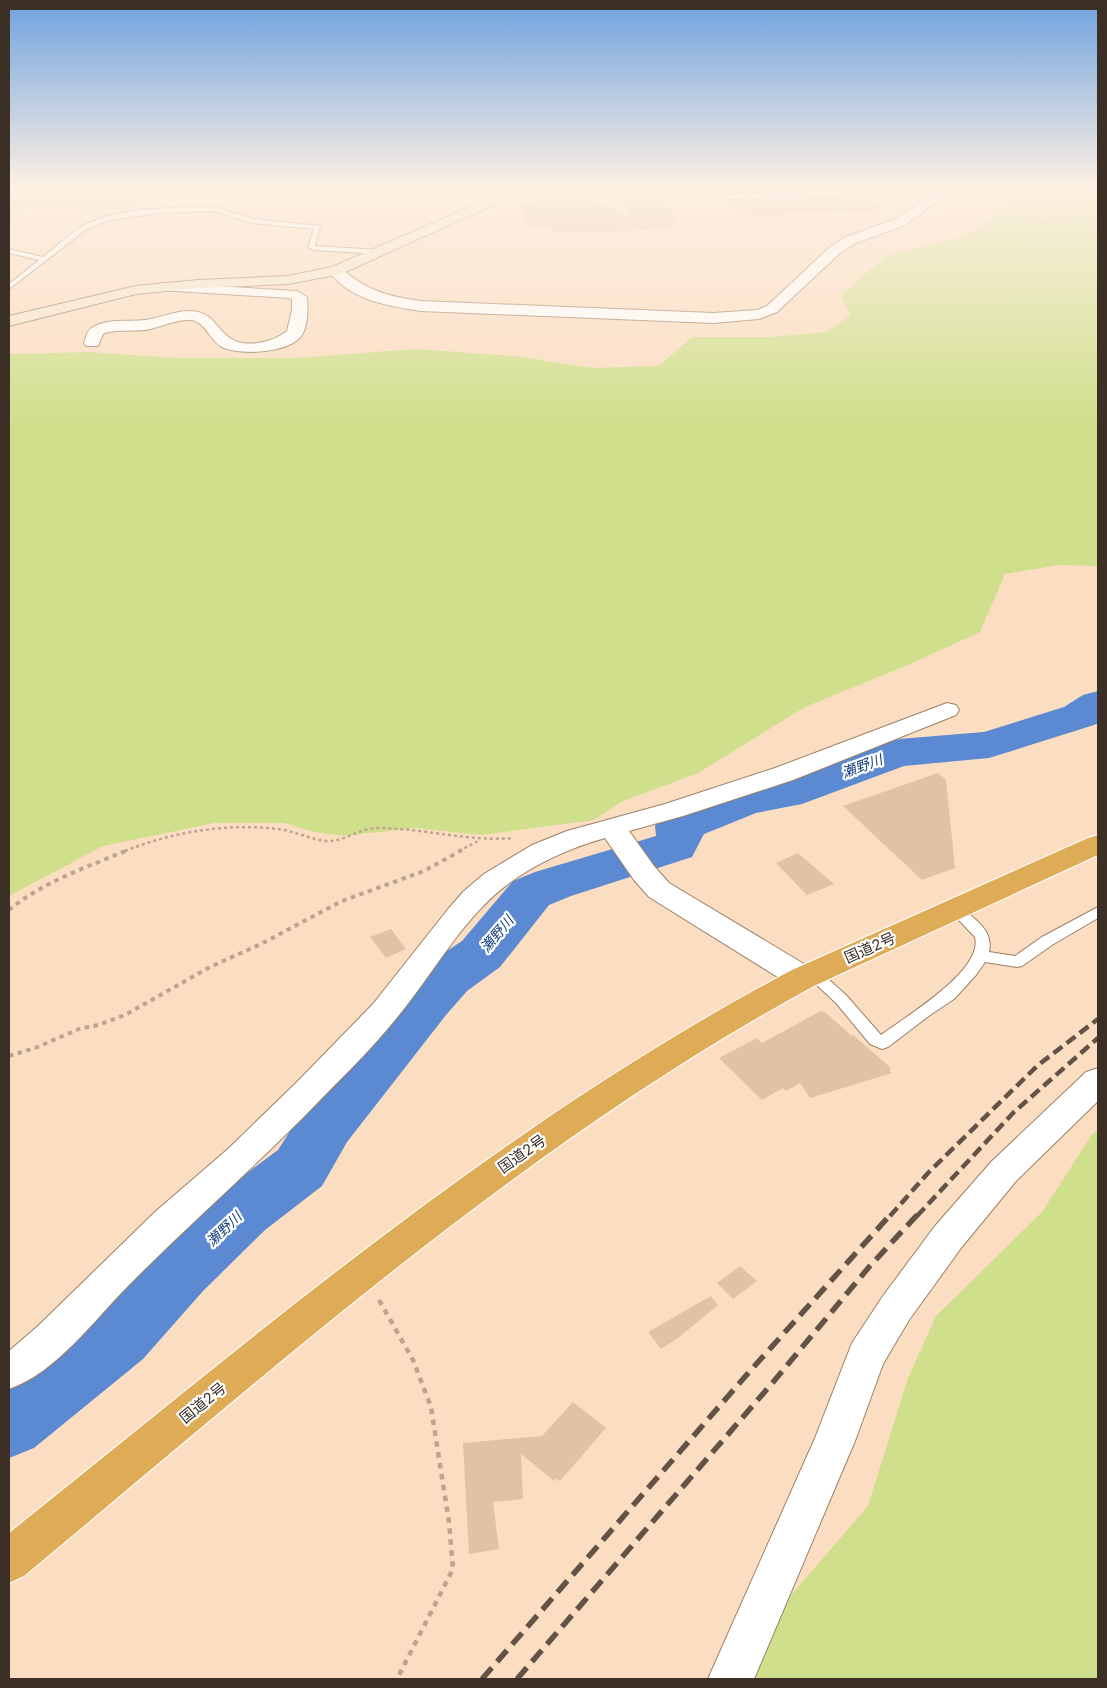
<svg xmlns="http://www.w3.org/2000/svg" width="1107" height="1688" font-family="Inter,'Noto Sans JP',sans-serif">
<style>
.green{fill:#d0df8c}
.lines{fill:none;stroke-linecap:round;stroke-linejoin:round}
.river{fill:#5b89d2;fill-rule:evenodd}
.building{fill:#e0c3a7}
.lane-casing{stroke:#9b8066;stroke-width:2}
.street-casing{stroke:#9b8066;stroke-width:2}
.secondary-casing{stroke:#9b8066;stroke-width:2}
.highway-casing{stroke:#fff;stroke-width:2}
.path-far3{stroke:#bca48e;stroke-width:2;stroke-dasharray:2 2;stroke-linecap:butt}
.path-far2{stroke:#bca48e;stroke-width:2.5;stroke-dasharray:3 3;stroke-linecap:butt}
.path-far1{stroke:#bca48e;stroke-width:4;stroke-dasharray:4.5 4.5;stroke-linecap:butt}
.path{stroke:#bca48e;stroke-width:4.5;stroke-dasharray:5.5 5.5;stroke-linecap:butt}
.lane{fill:#fff;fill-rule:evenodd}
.street{fill:#fff;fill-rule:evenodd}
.secondary{fill:#f5e6cd;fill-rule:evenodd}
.highway{fill:#deac57;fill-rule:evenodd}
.rail-far1{stroke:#635346;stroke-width:4.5;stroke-dasharray:11 5.5;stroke-linecap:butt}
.rail{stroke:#635346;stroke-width:5.5;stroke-dasharray:15 8;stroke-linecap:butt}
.labels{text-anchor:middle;stroke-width:4.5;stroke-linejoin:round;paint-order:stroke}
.water-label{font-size:14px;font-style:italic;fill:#113c7d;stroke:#fff}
.near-street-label{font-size:15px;fill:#3c3026;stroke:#fff}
</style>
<rect width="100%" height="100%" fill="#fbddc1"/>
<path class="green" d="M9,187H217L205,194L152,198L130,208L97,210L36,206L9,212Z
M1024,187H1098V566L1059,565L1005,574L980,632L908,665L805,707L698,773L621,802L594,820L481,835L415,828L343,836L314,832L284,823H215L103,846L9,896V354L91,352L175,358H297L416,349L514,356L593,368L659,366L692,337H770L827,332L851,314L841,297L856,281L890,254L966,236L1005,207L1025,189Z
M1098,1129V1679H747L768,1622L868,1506L908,1378L936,1316L1042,1212L1091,1136Z"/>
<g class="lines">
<path class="river" d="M1098,691V723L1094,725L989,758L904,766L802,804L756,813L704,834L692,857L571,896L549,905L500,967L467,991L446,1015L347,1142L322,1186L265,1230L203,1291L143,1359L34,1448L9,1458V1381L95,1315L157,1251L221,1192L278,1150L305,1108L408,987L429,963L462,941L513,881L535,872L656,836L655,826L662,815L729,790L776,781L837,758L899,739L984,732L1064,707L1083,695Z"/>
</g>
<path class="building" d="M619,187H658L677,222H669L672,229L553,233L551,226L527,227L520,204H533L551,196L579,195L629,216Z
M712,187H719L724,198L729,201L869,196L882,210L785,213V216L753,217L747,209H737Z
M729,187H861L862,189L732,193Z
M938,773L946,780L955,868L922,880L843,806Z
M798,853L834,884L807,895L776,863Z
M391,929L406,949L386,958L370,937Z
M821,1011L826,1013L852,1036L853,1035L891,1068L889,1070L892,1073L810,1098L800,1083L786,1091L783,1088L762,1100L719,1058L757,1038L762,1043Z
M740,1266L757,1281L733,1299L717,1283Z
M711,1296L718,1305L678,1338L661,1349L648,1332Z
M573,1402L606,1428L560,1481L556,1478L554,1481L521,1454L523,1499L493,1502L499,1549L469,1554L463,1443L542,1436Z"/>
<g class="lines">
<g class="lane-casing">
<path id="lane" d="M721,187H727L731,195L907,189L910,191L907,193L729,199L726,197Z
M215,207L253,219L320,226L315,246L379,250L383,252L379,254L314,250L308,247L314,229L252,223L215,211L159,213L109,220L87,229L9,289V284L39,260L9,253V249L43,257C56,247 69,234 83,226C119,206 175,208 215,207Z
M955,904L960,906C975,920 994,930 989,952L1015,956L1042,937L1098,907V918L1052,945L1022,966L1017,967L985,962L976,975L954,999L930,1015L888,1047L882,1049L870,1044L836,1003L805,974L808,970L813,969L818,970L846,995L881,1035C905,1017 984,970 975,937L948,909L950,906Z"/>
</g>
<g class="street-casing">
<path id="street" d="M942,187H957L905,225L856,243L840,253L777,312L759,319L713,323L421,311C388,306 349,300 329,271L331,268H341C365,290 389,297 421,301L713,313L757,310L767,306L830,247L846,237L895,219Z
M164,283L297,291L307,297C308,308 308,325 302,335C290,353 241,356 222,347C210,341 206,322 191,320C176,319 161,327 146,330C133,331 120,330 108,332L103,334L98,346H86L84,343C86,337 87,330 93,327C109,318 128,322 145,320C163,318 179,308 198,312C214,316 217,329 230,338C245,349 274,342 287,331L292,310V299L289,298L159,290L157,287L159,284Z
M947,703L956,705L959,710L956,715L793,780L683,816L629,831L654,866L669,883L814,970L818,978L814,986L803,989L792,986L649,897L634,880L605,838C562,850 516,872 484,905C450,940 426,983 395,1020C373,1047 347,1073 322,1098C260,1163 192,1221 129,1285C94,1320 56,1373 9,1389V1351L38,1326L156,1211L228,1149L298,1081L373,1004L449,908L464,891L484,874L532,845L567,831L665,804L775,768Z
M1098,1068V1101L1016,1181L961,1248L909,1320L883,1364L855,1441L754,1679H708L815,1438L852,1343L883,1296L935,1226L992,1161L1086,1072Z"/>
</g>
<g class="secondary-casing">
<path id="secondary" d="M516,187H533L341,274L288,284L198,288L136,294L9,326V316L136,286L198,280L288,276L332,267Z"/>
</g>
<g class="highway-casing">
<path id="highway" d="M1098,835V855L814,986C523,1144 277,1366 24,1576L9,1583V1533C260,1332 506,1121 792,970L1088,838Z"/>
</g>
<path class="path-far3" d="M1037,224C1053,219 1071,216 1082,202L1071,187"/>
<path class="path-far2" d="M125,851C172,832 227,823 278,829C294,831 310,839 326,841C345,842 359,828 377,828C424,828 468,842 514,838
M459,851L480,840"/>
<path class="path-far1" d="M9,910C41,883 89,866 128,850
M9,1056L35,1048L79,1029L98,1025L125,1015L210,967L261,944L342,901L424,871L462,850"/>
<path class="path" d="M379,1300L413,1360L431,1407L449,1522L453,1569L397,1679"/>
<use href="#lane" class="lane"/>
<use href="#street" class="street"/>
<use href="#secondary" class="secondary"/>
<use href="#highway" class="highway"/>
<path class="rail-far1" d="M890,1216L928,1173L1037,1066L1098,1019
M917,1216L1014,1112L1098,1038"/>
<path class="rail" d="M482,1679L750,1371L891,1214
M517,1679L774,1381L869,1267L918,1214"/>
</g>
<linearGradient id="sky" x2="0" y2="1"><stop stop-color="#6fa3df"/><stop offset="0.44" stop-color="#fdf0e3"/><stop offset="1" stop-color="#fdf0e3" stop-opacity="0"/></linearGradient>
<rect width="1107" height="424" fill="url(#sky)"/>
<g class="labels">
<g class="water-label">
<text transform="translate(862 766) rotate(-20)" y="5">瀬野川</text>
<text transform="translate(497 934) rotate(-50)" y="5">瀬野川</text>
<text transform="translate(224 1229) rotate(-44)" y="5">瀬野川</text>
</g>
<g class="near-street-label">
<text transform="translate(870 948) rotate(-24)" y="5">国道2号</text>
<text transform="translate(522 1154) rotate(-35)" y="5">国道2号</text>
<text transform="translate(203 1403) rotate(-39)" y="5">国道2号</text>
</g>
</g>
<rect width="1107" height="1688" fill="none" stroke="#3c3026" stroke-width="20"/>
</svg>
